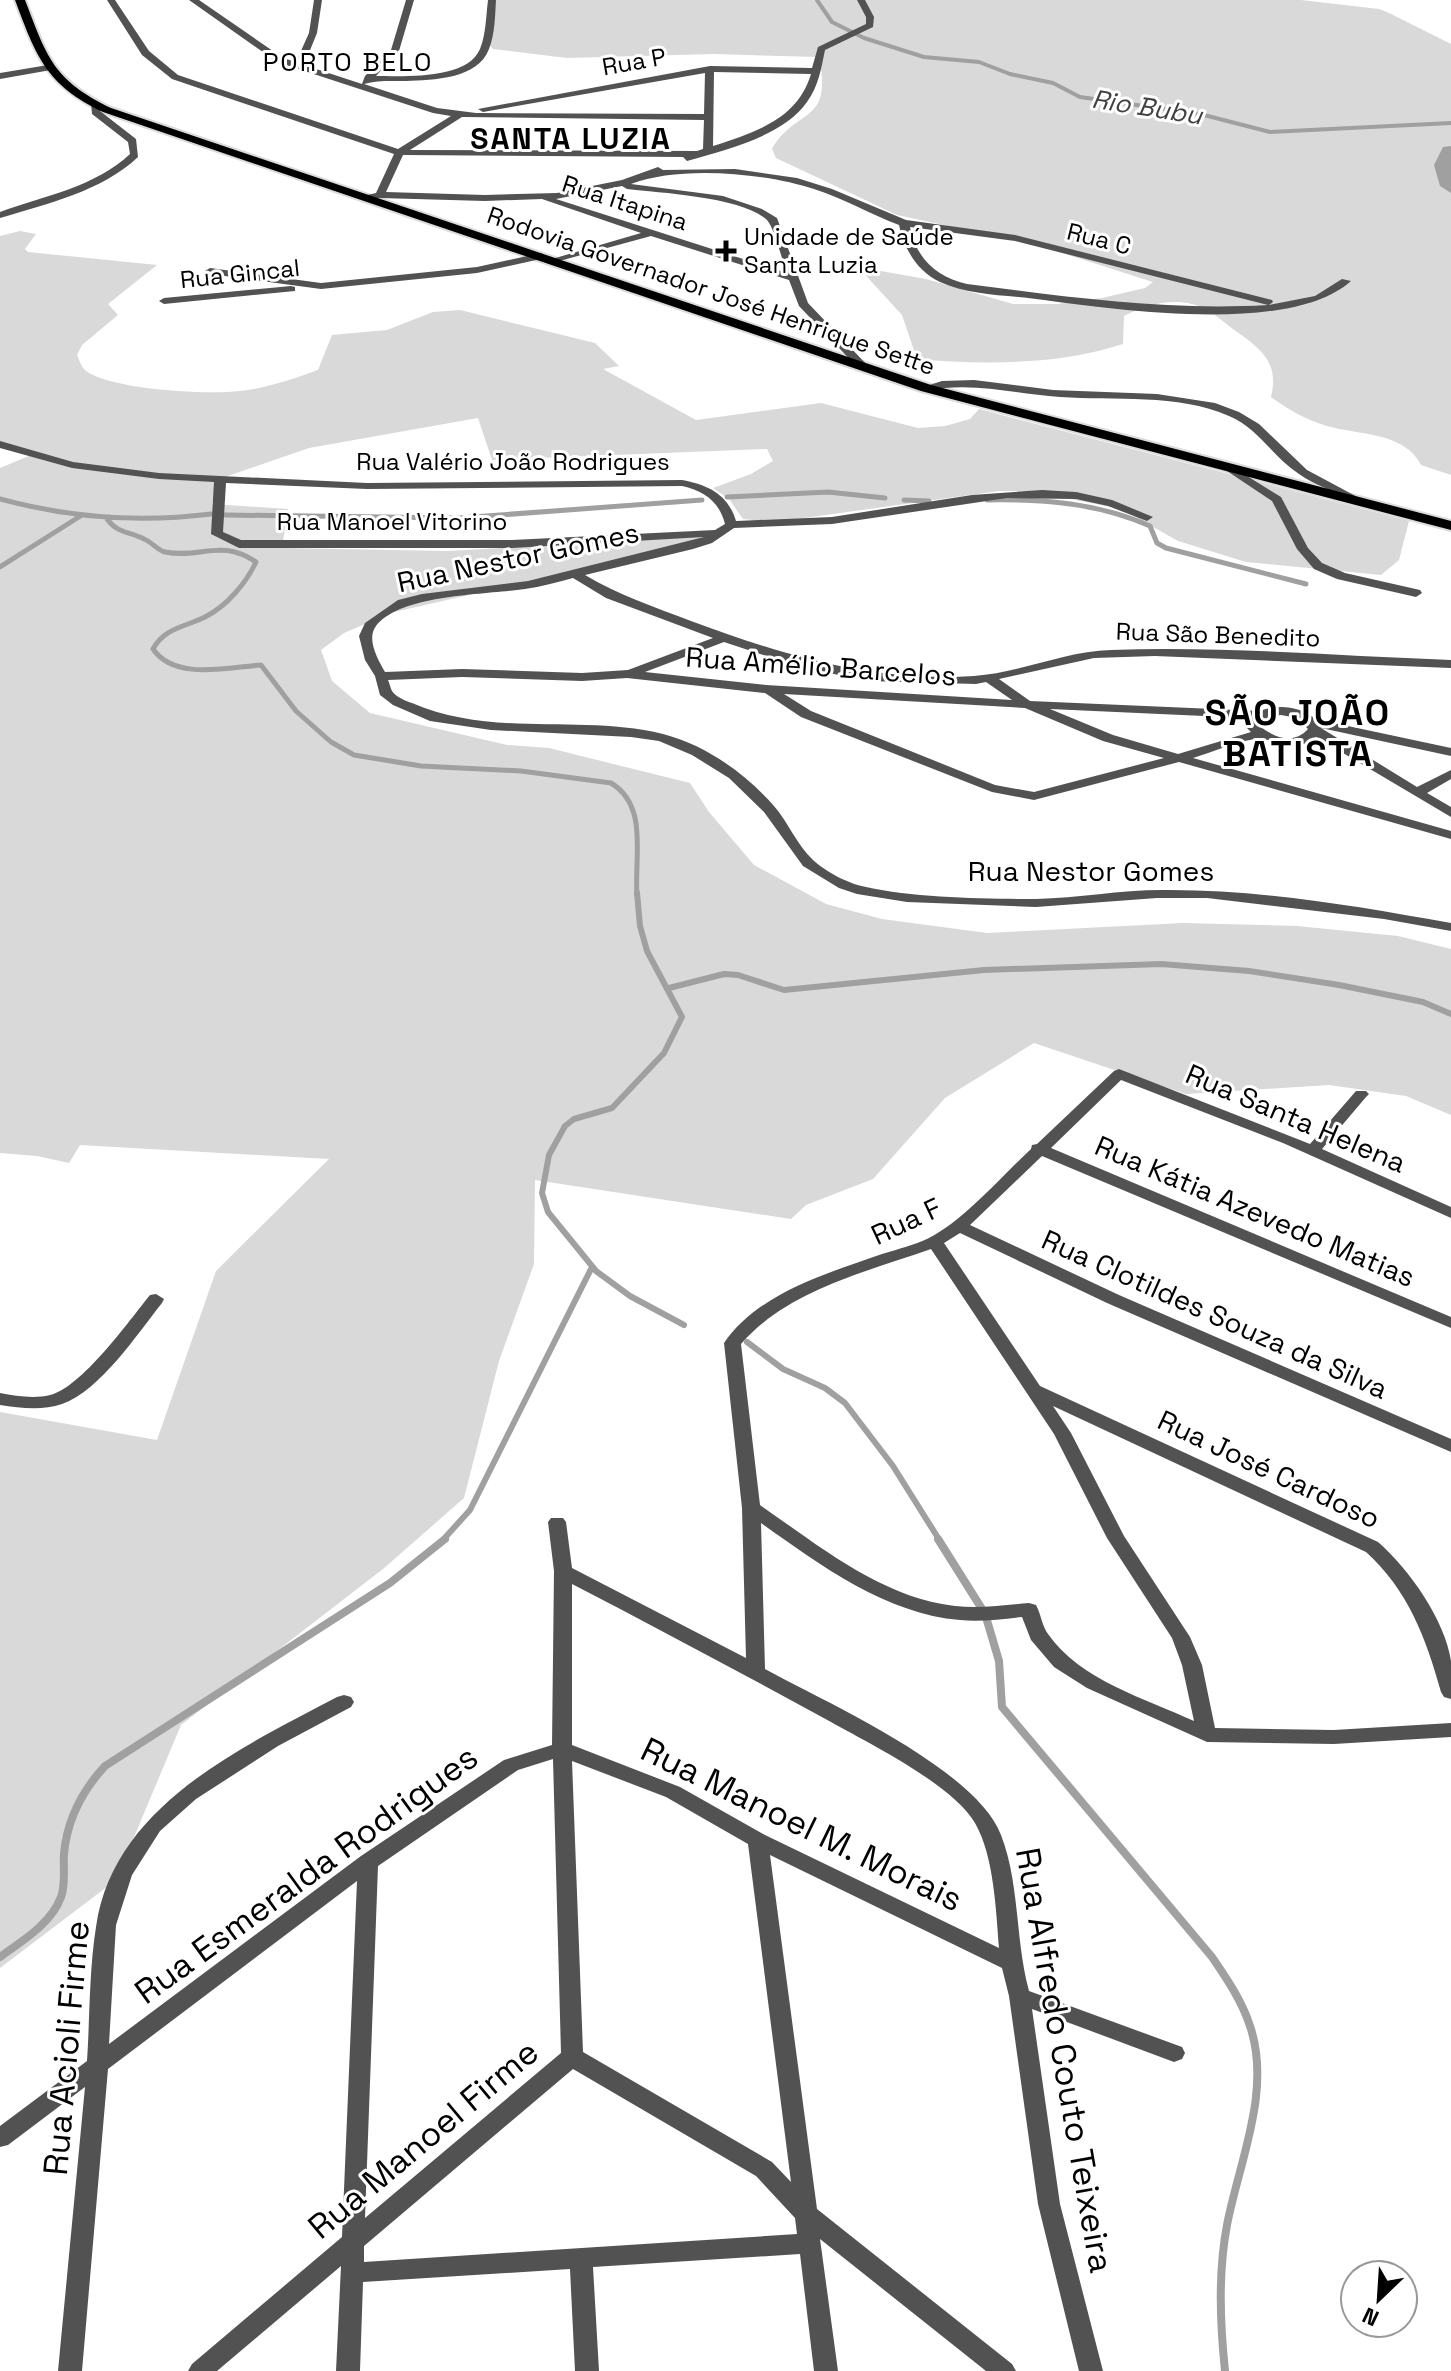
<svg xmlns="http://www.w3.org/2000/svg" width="1451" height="2371" font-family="'Space Grotesk',sans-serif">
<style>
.green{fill:#d9d9d9}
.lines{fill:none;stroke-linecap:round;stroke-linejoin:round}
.stream-far3{stroke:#a0a0a0;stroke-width:4}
.stream-far2{stroke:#a0a0a0;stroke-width:5}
.stream-far1{stroke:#a0a0a0;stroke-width:6}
.stream{stroke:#a0a0a0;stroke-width:8}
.river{fill:#a0a0a0;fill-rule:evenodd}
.primary-casing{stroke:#dbdbdb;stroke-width:4}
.minor{fill:#525252;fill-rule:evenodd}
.primary{fill:#000;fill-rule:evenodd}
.poi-dot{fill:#000;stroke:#fff;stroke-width:3}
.labels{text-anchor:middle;stroke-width:6;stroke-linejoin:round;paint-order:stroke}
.far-street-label{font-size:24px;fill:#000;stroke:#fff}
.far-poi-label{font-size:24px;fill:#000;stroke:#fff;text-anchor:start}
.far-quarter-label{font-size:26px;letter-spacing:2px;fill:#000;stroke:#fff}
.far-water-label{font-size:26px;font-style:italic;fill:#414141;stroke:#fff}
.street-label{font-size:28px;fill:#000;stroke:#fff}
.far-district-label{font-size:30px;font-weight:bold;letter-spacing:2px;fill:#000;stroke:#fff}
.near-street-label{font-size:34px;fill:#000;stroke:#fff}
.district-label{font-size:36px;font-weight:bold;letter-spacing:2px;fill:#000;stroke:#fff}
</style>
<rect width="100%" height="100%" fill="#fff"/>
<path class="green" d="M496,0H1301L1379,9L1387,12L1451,44V475L1421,465C1405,432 1358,435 1327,426C1306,420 1289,410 1271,397C1279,364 1263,350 1237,332C1227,325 1218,316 1207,310C1182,295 1148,303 1124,316L1123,344C1059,365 984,365 917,359L902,315L858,267L926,279L1013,304H1057L1102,298L1145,288L1153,282L1037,245L897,215L776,158L772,149C796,107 833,126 819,57L713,54L567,58L493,49L488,43Z
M20,231L36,234L25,249L28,252L157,265L108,304L118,315L82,345L77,355C79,360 82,368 86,371C113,390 207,395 240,391C267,388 293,379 318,370L332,335L387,330L433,312L460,310L595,343L619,366L603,369L696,420L821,403L918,428L945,426L970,419L979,409L1409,521L1399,560L1381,575L1246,562L1178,541L1121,509L1030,491H999L775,522L743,519L729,499L713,488L751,474L773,461L767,449L492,460L478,418L309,448L225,477L221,480L212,504L288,509L282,548L448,551L710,536L682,546L390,613L344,633L321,650L332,681L370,713L507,745L549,748L690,783L709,812L754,865L826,904L882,919L987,933L1183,923L1297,926L1398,936L1451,949V1115L1406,1096L1329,1085L1186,1094L1034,1043L945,1098L873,1179L806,1205L791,1219L535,1180L534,1264L499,1361L464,1498L383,1569L181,1725L116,1880L0,1968V1412L157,1440L216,1271L329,1159L80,1145L69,1163L37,1156L0,1153V468L36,453L0,442V236Z"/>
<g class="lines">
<path class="stream-far3" d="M817,0L832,22L864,38L924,57L979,62L1010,74L1053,83L1080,97L1200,114L1270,132L1451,123"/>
<path class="stream-far2" d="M727,497L828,492L885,498
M0,499C70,518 139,523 211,514
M904,500L929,501
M987,500C1044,499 1098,503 1150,526L1157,543L1166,548L1306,584
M225,515L459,518L702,500
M107,519C118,534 129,531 144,539C152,542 157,550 165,552C202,559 220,538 256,562C246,583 227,606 205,617C185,627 164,628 153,649C175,681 228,667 261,665L296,711L331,742L354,755L421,766L521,771L611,783C649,806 634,857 637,895
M0,567L82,515"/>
<path class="stream-far1" d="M637,893L640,926L647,951L682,1017L664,1053L612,1108L574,1119L565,1126L549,1155L542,1193L548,1212L596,1271L630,1296L684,1325
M669,988L724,974L738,975L784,990L984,970L1161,964L1249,971L1339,985L1423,1002L1451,1014
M747,1342L783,1369L825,1388L845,1403L893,1466L940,1541
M442,1541L470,1510L592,1267"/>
<path class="stream" d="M938,1539L982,1609
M986,1617L999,1661L1002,1707L1212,1957C1227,1979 1242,2001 1250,2026C1272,2091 1239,2162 1227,2225C1218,2273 1220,2322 1225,2371
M0,1957C22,1941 51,1924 61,1897C66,1884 63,1868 64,1854C67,1819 82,1791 105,1766L390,1583L445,1539"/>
<path class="river" d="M1451,146V193L1440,186L1434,165L1443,147Z"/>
<g class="primary-casing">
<path id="primary" d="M15,0H25C47,57 53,80 111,108L931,385L1451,521V530L921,391L103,112C46,85 36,56 15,0Z"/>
</g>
<path class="minor" d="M107,0H115L149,51L178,75L398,149L451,116L433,113L277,62L189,0H199L283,58L296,62L309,33L314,0H322L317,33L304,65L362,84L365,76L391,50L406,0H414L399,51L376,76C404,76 467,80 480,49C486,34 486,16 488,0H496C495,16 495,34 489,49C478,79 433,80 406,81C392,81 377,80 364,84L437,108L476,113L704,114L705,73L483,112L478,109L710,66L812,68L818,47L866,24V17L857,0H865L874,17L873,27L825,50C821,69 819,85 807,102C782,137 727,149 687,161L683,157L403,155L386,192L485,195L557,193L622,180L658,167L663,170L735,169L797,178L832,189L906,220L1015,235L1272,300L1273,302L1269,305L1315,296L1342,279L1351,281C1290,336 1114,309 1036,299C1005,295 968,295 940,282C917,271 904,249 899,225C870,214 843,198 814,189C764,173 680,165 631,184L723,196L762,209L777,218L808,303L868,366V370H860L799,306L789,280L651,236L552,263V259L641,233L542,199L485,201L380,198L363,200V196L376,193L394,154L172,79L142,55ZM714,72L811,74C797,120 755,132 713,146ZM462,117L704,120L703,149L697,151L410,150ZM622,186L627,189C661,193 743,197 767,220C775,229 782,261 787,273L556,199ZM910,227L1015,241L1268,305C1166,311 1067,297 967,284C936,277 916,258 910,227Z
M48,65L51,66V70L0,79V73Z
M91,102H97L100,111L136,139L138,157C102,191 47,204 0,218V212C44,196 95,187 130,154L128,142L92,114Z
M541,253L546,256L545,258L477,273L321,289L210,274L205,271L210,268L321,283L477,267Z
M291,286L295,287V291L164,304L159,301L164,298Z
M974,380L1053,390L1157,394L1215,403L1239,412L1259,424L1307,470L1363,500L1353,502C1336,491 1316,486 1299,474C1273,457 1258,428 1229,416C1177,393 1115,401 1060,397C1014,394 972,381 926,391L920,388L942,381Z
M0,441L73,462L159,473L367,483L682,480C708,485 728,494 736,521L832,517L972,495L1042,490L1076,492L1112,500L1153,517L1147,521L1108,506L1076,499L1007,498L832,524L734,528L712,543L693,549L585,575C619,595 654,607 691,621C786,656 871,682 974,676C1020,673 1065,651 1111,650C1224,646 1338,656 1451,660V668L1155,656L1094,658L999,679L1030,701L1260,711C1277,704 1301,706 1315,719L1451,748V756L1321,728L1417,787L1451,770V779L1427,793L1451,807V817L1316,737C1288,758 1275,736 1255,739C1234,742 1213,752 1193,758L1451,831V839L1179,762L1034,800L992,792L801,717L765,693L627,678L582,681L462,677L388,680C389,682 391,689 392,691C396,697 406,701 412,703C492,738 581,714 663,734C706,745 746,774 774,806C788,822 797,845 813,860C826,872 849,884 866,887C915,898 985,899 1036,899C1078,898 1120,890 1162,890C1258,889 1357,906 1451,923V931L1384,919L1207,898H1157L1036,907L907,902L857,894L839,888L803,866L764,812L729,778L692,755L659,741L631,737L491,730L430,721L393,705L380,695L375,676L365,660L359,636L365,623L398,600L422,594L528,581L704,537L512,548H239L211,534L214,482L159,479L72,468L0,448ZM226,483L367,489L682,486C704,491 719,501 725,524L715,530L512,540H241L223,532ZM573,578L606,598L713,638L628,670L582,673L462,669L385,672C378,660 366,639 376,626C401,594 486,595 525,589C541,587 557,582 573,578ZM724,642L796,666L867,681L976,684L986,682L1012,700L766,685L645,672ZM784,694L1025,708L1103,741L1164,758L1034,792L995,785L811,711ZM1050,709L1248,718L1246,727L1251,732L1178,754L1113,735ZM1281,715L1297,718L1308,729C1294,745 1274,738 1260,726V723L1271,716Z
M1231,466L1281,497L1308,548L1322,563L1345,573L1420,590L1422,593L1416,597L1337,579L1314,569L1297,549L1272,501L1227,471L1225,469Z
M1119,1069L1310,1144L1356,1091H1366L1369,1094L1366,1097L1322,1149L1451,1207V1218L1283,1143L1121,1080L1051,1148L1451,1317V1328L1042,1156L970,1225L1119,1295L1451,1439V1452L1107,1303L960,1233L944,1243L1040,1386L1378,1542C1409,1569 1445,1620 1451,1661C1451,1673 1451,1687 1451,1699L1444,1697L1441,1692C1426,1638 1408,1590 1366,1552L1053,1406L1071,1433L1124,1536L1190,1637L1202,1665L1215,1728L1334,1730L1451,1723V1737L1334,1744L1207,1742L1087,1688L1054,1667L1031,1640L1022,1617C1002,1619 981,1622 960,1620C886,1614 820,1565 761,1523L765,1669C827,1703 976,1769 1001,1835C1020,1884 1015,1940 1029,1991L1182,2047L1185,2053L1182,2059L1174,2062L1032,2009L1060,2204L1103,2371H1079L1038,2204L1009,1996L1002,1968L770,1855L817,2209L1012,2364L1016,2371H986L820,2239L838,2371H814L800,2254L593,2267L599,2371H575L570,2269L363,2282L360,2371H336L341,2266L217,2371H188L192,2364L342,2237L357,1881L108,2069L82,2371H58L85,2087L8,2145L0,2147V2126L87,2061C90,2017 89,1971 96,1927C113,1806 241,1748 337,1697L344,1695L351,1697L354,1702L351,1707L278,1746L196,1799L160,1831L132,1875L116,1925L109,2044L361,1856L504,1760L552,1745L554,1571L548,1522L551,1518H563L566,1522L572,1568L746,1658L742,1508L724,1343C758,1293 828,1273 882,1254C898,1249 915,1245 929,1238C963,1221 1002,1176 1031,1149L1032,1145L1037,1144L1114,1071ZM931,1249L1054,1434L1107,1538L1172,1638L1182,1665L1194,1721C1146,1699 1080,1680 1048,1634C1042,1626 1041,1614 1036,1605L1029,1603C1005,1605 980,1609 955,1606C882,1598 818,1545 760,1505L741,1344C788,1290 866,1272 931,1249ZM572,1584C659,1629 745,1675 831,1722C870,1744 952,1784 975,1823C994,1856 996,1910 999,1948L765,1835L680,1787L572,1745ZM553,1759L561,2053L365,2218L378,1866L518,1770ZM572,1761L666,1797L748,1844L791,2182L772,2162L583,2052ZM573,2069L756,2176L795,2218L797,2234L364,2262V2246Z
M156,1294L164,1299L162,1303C137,1334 101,1390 62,1404C42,1411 20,1408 0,1405V1393C16,1396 34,1399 50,1395C81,1388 129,1321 150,1295Z"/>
<use href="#primary" class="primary"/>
</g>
<path class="poi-dot" d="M722 239h8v8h8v8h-8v8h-8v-8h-8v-8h8z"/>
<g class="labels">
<g class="far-street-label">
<text transform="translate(634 62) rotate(-10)" y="8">Rua P</text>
<text transform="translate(625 203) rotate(18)" y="8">Rua Itapina</text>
<text transform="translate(1099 239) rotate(14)" y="8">Rua C</text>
<text transform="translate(240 274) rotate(-6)" y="8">Rua Gincal</text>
<text transform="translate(711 291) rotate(19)" y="8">Rodovia Governador José Henrique Sette</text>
<text x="513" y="470">Rua Valério João Rodrigues</text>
<text x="392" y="530">Rua Manoel Vitorino</text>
<text transform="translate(1218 635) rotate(2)" y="8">Rua São Benedito</text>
</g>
<g class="far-poi-label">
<text x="744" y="245">Unidade de Saúde<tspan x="744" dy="28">Santa Luzia</tspan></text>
</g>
<g class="far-quarter-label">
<text x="348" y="71">PORTO BELO</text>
</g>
<g class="far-water-label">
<text transform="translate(1147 107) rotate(9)" y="9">Rio Bubu</text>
</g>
<g class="street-label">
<text transform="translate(518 557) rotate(-12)" y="10">Rua Nestor Gomes</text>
<text transform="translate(821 666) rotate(4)" y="10">Rua Amélio Barcelos</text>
<text x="1091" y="881">Rua Nestor Gomes</text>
<text transform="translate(1296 1118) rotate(23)" y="10">Rua Santa Helena</text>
<text transform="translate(1255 1211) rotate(23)" y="10">Rua Kátia Azevedo Matias</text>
<text transform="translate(906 1221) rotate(-25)" y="10">Rua F</text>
<text transform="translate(1215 1314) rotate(24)" y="10">Rua Clotildes Souza da Silva</text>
<text transform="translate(1269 1469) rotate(25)" y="10">Rua José Cardoso</text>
</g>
<g class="far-district-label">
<text x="571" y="149">SANTA LUZIA</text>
</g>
<g class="near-street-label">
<text transform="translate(802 1824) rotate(26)" y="12">Rua Manoel M. Morais</text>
<text transform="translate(306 1874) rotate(-36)" y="12">Rua Esmeralda Rodrigues</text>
<text transform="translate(66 2048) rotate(-85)" y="12">Rua Acioli Firme</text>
<text transform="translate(1065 2060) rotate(80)" y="12">Rua Alfredo Couto Teixeira</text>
<text transform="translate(423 2139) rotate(-40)" y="12">Rua Manoel Firme</text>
</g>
<g class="district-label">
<text x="1298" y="725">SÃO JOÃO<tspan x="1298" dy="41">BATISTA</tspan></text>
</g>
</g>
<g transform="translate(1379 2299) rotate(205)"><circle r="38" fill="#ffffff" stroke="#999999" stroke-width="2"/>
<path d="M0-6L14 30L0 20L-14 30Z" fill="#000000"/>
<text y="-12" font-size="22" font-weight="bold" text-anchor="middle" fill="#000000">N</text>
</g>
</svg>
